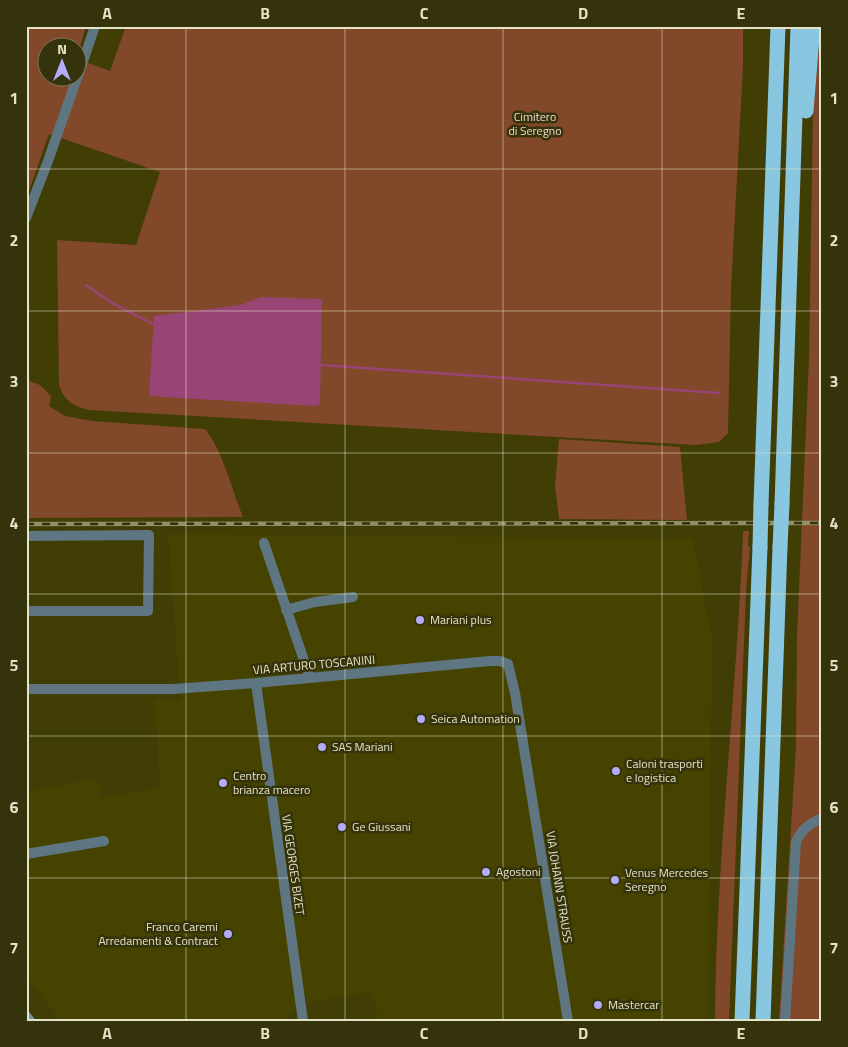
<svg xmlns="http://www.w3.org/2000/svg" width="848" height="1047" font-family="'Titillium Web',sans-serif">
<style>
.built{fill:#464300}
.green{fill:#82482a}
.water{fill:#984575}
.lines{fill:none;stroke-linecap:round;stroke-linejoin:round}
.stream{stroke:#984575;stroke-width:2.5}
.street{stroke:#5e7681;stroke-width:10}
.secondary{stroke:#7096a7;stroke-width:10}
.highway{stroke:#89c6df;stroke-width:15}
.rail-casing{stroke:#918f66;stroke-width:4.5}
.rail{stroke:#35330b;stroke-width:2.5;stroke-dasharray:8;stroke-linecap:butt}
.highway-bridge{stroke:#89c6df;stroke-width:15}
.grid{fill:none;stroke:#e4e3c8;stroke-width:1;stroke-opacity:0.55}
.poi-dot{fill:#b2adf9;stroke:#35330b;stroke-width:2}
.labels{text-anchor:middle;stroke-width:5;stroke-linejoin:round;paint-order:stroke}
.park-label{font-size:12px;fill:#efd7cb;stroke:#35330b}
.poi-label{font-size:12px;fill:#e4e3c8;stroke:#35330b;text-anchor:start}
.street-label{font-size:12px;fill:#e4e3c8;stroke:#35330b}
.neatline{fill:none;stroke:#e4e3c8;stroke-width:2}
.grid-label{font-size:16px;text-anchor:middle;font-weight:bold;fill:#e4e3c8}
</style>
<rect width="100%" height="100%" fill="#403d05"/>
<path class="built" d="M168,534L693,539L712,640L708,1021H379L372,992L304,1003L284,1021H61L26,977V792L97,778L101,798L160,788L155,699L180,700Z"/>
<path class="green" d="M26,26H86L78,54V48H48V78H78V59L110,71L126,26H743V66L731,289L728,433L719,442L696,445L90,410C74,407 63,400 59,384L57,240L136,245L160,172L49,134L26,199Z
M821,26L822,1021H779L796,747L797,637L809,358L813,109Z
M26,380L40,385L51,396L49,406L65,416L92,421L205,429C224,453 231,488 243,517L26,518Z
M559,439L680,447L687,520L559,519L555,486Z
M743,531H749L748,546L750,547L746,591L729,1021H715C716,857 737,694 743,531Z"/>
<path class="water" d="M261,297L322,299L320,404L315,406L149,396L154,316L241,305Z"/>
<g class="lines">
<path class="stream" d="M86,285L112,303L153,324
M321,365L719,393"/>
<path class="street" d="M78,76L95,26
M26,218L48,161L77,78
M26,536L149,535L148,611H26
M264,543L310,678
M286,610L315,602L353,597
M256,683L303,1021
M26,689H173L256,683L490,661H500L508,664L515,693L568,1021
M26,854L104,841
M785,1021L796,842C802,829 809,824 822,818"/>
<path class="secondary" d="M26,1016L30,1021"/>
<path class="highway" d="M806,111L813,26
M761,504L778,26
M782,504L798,26
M742,1021L760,547
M763,1021L780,547"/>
<g class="rail-casing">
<path id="rail" d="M26,524L822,523"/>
</g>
<use href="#rail" class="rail"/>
<path class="highway-bridge" d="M760,547L761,504
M780,547L782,504"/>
</g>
<path class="grid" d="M186,26V1021M345,26V1021M503,26V1021M662,26V1021M26,169H822M26,311H822M26,453H822M26,594H822M26,736H822M26,878H822"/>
<g class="poi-dot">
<circle cx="420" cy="620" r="5"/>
<circle cx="421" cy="719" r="5"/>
<circle cx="322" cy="747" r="5"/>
<circle cx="616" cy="771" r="5"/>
<circle cx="223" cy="783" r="5"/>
<circle cx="342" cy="827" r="5"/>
<circle cx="486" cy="872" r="5"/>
<circle cx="615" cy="880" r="5"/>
<circle cx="228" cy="934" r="5"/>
<circle cx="598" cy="1005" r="5"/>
</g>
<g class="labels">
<g class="park-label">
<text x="535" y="121">Cimitero<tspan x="535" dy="14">di Seregno</tspan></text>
</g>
<g class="poi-label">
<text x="430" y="624">Mariani plus</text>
<text x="431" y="723">Seica Automation</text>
<text x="332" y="751">SAS Mariani</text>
<text x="626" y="768">Caloni trasporti<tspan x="626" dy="14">e logistica</tspan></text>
<text x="233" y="780">Centro<tspan x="233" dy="14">brianza macero</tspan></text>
<text x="352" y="831">Ge Giussani</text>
<text x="496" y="876">Agostoni</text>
<text x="625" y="877">Venus Mercedes<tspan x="625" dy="14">Seregno</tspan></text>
<text x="218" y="931" text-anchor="end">Franco Caremi<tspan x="218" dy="14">Arredamenti &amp; Contract</tspan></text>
<text x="608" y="1009">Mastercar</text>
</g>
<g class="street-label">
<text transform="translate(314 665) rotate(-5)" y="4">VIA ARTURO TOSCANINI</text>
<text transform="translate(293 865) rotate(82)" y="4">VIA GEORGES BIZET</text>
<text transform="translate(559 887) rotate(81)" y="4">VIA JOHANN STRAUSS</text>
</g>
</g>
<rect width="848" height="1047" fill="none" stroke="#35330b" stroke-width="55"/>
<g transform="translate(62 62)"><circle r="24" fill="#35330b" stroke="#7b7957"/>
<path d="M0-4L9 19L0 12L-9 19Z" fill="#b2adf9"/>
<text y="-8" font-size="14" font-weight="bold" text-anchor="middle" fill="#e4e3c8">N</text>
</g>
<rect x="28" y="28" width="792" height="992" class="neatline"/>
<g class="grid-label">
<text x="107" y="19">A</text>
<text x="265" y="19">B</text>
<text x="424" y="19">C</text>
<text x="583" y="19">D</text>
<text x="741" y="19">E</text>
<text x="14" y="104">1</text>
<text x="834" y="104">1</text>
<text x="14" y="246">2</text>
<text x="834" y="246">2</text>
<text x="14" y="387">3</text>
<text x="834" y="387">3</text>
<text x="14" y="529">4</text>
<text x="834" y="529">4</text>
<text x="14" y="671">5</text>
<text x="834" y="671">5</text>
<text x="14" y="813">6</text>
<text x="834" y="813">6</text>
<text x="14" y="954">7</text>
<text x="834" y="954">7</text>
<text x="107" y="1039">A</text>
<text x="265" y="1039">B</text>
<text x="424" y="1039">C</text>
<text x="583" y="1039">D</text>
<text x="741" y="1039">E</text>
</g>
</svg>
